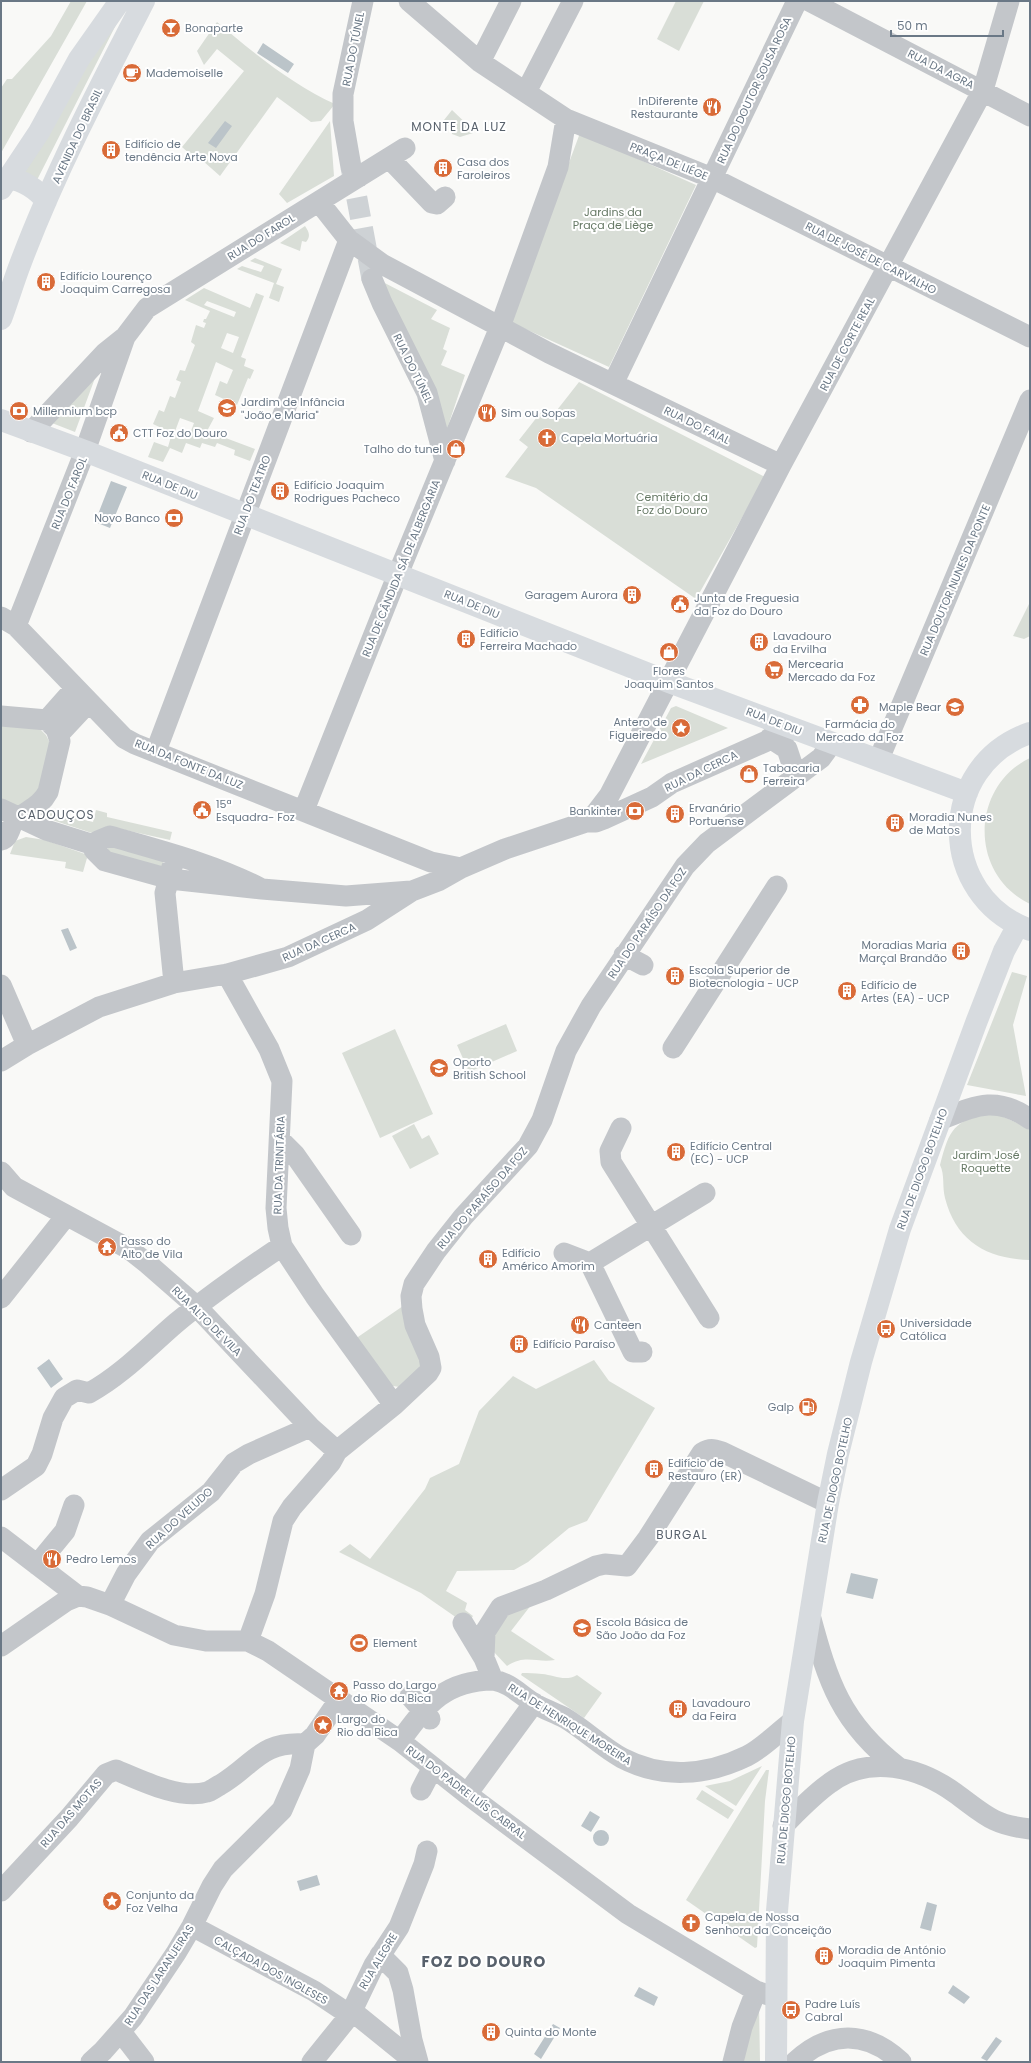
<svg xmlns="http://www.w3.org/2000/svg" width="1031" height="2063" font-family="Poppins,sans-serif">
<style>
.green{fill:#d9ded7;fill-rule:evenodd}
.water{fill:#bbc4c9}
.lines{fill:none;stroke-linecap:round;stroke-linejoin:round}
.minor-tunnel{stroke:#ced2d5;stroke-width:21;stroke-dasharray:21 10;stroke-linecap:butt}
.minor{stroke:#c3c6ca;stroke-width:21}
.major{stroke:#d7dbdf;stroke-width:22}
.labels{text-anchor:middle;stroke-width:4;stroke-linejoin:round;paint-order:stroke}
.poi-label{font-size:11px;fill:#6a7886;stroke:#fff;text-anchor:start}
.street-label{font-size:11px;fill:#6a7886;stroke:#fff}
.park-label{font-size:11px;fill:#667965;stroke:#fff}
.neighbourhood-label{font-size:12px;letter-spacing:1px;fill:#58616c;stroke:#fff}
.district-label{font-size:15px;font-weight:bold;letter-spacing:1px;fill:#58616c;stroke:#fff}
</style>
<rect width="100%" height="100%" fill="#f9f9f7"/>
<path class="green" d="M71,1H87L1,153V88L7,79H12L51,36Z
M676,1H704L679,51L657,39Z
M120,17L37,180L21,172L93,54Z
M217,22C251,51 294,86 335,104L321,121L311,122L277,97L220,176L194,153L191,155L182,147L244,71L217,49L204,65L197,51Z
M452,110L473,130V133L460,137L452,134L451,127L445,123L447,122L444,120Z
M330,121L334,176L287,203L279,194Z
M580,133L696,185L609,367L510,322Z
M305,226C309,232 311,236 306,242L302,241L300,251L280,243Z
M255,258L282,269L276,284L284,287L279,302L269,298L274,283L237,269L242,266L261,272L264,266L250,261Z
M375,278L437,310L431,319L450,328L443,349L447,351L441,365L465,375L446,432Z
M204,288L250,308L256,293L264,296L241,357L246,359L244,366L254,370L250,379L248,378L237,405L215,395L220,381L227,384L233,370L216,362L198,411L214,418L207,431L255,449L250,461L234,455L235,450L217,443L215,447L202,443L200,448L186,443L182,453L170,448L163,462L148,457L154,442L168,447L172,433L153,424L159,410L164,412L170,396L175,398L181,382L176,380L180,370L185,371L195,345L191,342L196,325L204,328L206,323L203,322L204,319H206L210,311L185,300ZM207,301L236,312L234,317L204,305ZM227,333L239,337L233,353L221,348ZM180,418L194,423L188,439L174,434Z
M98,370L75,432L52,423Z
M579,382L765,477L696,599L536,488L505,477L528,447L519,440L541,412L550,419Z
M1030,602V636L1024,639L1013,636Z
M676,706L728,728L641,764L671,708Z
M1,723L36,725L46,735L52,747L41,794L15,808L1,801Z
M1030,758V904C969,875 970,787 1030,758Z
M96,810L107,813V817L172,832L170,840L107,826L99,832L92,833L46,818L47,814L52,812L93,822Z
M26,837L45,840L85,854L87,858L83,872L65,868L66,862L10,854L15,841Z
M108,845L162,853L164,867L108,853Z
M1012,972L1027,976L1013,1025L1026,1096L967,1085Z
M506,1024L517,1051L469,1072L457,1045Z
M395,1029L433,1114L380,1138L342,1053Z
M991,1111L1030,1129V1260C987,1259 956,1241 945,1198C942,1186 945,1175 940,1165C950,1127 953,1123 991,1111Z
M414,1124L422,1139L429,1135L439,1154L410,1169L392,1136Z
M403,1306L421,1357V1370L399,1387L388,1385L355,1339Z
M594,1360L609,1381L655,1408L587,1521L569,1528L528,1562L514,1570L457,1571L446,1591L467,1603L465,1610L473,1616L470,1620L457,1618L421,1593L339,1552L350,1544L370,1559L425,1489L430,1478L459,1464L479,1411L513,1376L536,1389Z
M535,1600L511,1631L555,1660C536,1663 525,1654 507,1666L492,1650L500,1612Z
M522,1673C528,1673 535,1673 542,1674C554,1675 565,1682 577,1675L602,1693L584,1718L521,1675Z
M762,1766L736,1806L705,1786L730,1781Z
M766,1770H769L765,1801L757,1947L755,1948L686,1900Z
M702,1790L734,1810L728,1819L696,1799Z
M759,2004L760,2062H742Z"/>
<path class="water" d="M263,43L294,64L288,73L257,53Z
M225,121L232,126L216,148L208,143Z
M111,481L127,487L110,528L95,522Z
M68,928L77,948L70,951L61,930Z
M49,1359L63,1379L51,1388L37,1368Z
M851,1573L878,1579L873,1599L846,1593Z
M590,1811L600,1817L591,1832L581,1826Z
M593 1838a8 8 0 1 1 16 0a8 8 0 1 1-16 0Z
M317,1875L320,1885L300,1891L297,1881Z
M927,1902L937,1905L931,1931L920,1928Z
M953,1985L970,1997L964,2004L948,1993Z
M639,1987L658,1997L654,2006L634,1996Z
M553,2024L560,2028L541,2059L534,2054Z
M996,2037L1002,2041L987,2061L981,2058Z"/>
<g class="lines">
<path class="minor-tunnel" d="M351,167L372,279"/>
<path class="minor" d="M409,1L480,62L566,119L712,178L1030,337
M809,1L1030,116
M480,62L511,1
M526,92L573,1
M389,158L432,203L437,204L445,197
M351,167L343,121V94L363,1
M319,202L349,240L382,264L549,353L781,465
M372,279L382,303L427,393L445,461
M613,384L797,1
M31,432L105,353L125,337L147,308L405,148
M1,617L16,626L124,738L135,744L431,862L461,868
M16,626L85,451L125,337
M1,716L47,720L56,729L60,741L48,792C40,807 27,810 15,821C9,826 10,838 1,840
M47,720L70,694L75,693L82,695L86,705L58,735
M770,738L787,749L796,776
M156,751L349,240
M879,759L1030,400
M1,809L46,830L94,845
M304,810L398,574L500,327L558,167L566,119
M586,822L596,813L609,796L781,465L983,90L1009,1
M110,836C162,851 214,864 262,889L170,879L105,861L94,850V845L98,841Z
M172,867L165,893L174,983
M262,889L346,896L411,891
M624,955L643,965
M227,974L269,1049L282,1081L276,1208L278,1228L282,1246L315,1296L394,1405
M1,985L27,1045
M673,1048L777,886
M1,1061L27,1045L99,1007L174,983L227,974L288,957L367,920L412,891L438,881L461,868L505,849L586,822H596L604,819L652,797L672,783L794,729
M940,1120C975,1106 995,1095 1030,1119
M621,1128L610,1151L611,1162L709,1318
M281,1141L295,1155L351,1235
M1,1172L14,1187L129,1249L148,1264L196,1306L310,1427L337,1451
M564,1253L590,1263
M1,1298L66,1216
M642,1352H633L590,1263L705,1193
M1,1490L36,1466L42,1454L53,1418L64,1398L77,1390L89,1393C122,1375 148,1347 176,1323C210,1295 246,1270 282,1246
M1,1537L78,1596L87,1597L110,1605L174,1635L206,1641H248L268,1651L400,1741L467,1794L628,1914L756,1991L775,1997
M37,1565L65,1531L74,1505
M110,1605L126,1574L150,1541L211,1492L234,1463L249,1454L310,1427
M810,1615C828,1682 841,1723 898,1767
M463,1623L484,1658L493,1680C511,1683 520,1695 535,1704C544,1709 555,1713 565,1718C585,1730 602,1747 622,1758C662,1779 706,1776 747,1756C763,1748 778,1732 793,1721
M248,1641L265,1594L283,1521L292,1507L331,1462L337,1451L394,1405L428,1373L431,1368L429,1357L415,1325L412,1309L411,1296L414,1284L436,1251L463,1217L528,1146L542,1120L566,1051L591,1006L685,866L707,843L821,758L832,743
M1,1646L66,1601L78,1596
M484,1658L485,1632L501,1607L546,1590L596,1566L605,1564L627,1566L648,1538L702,1453C710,1448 713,1449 722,1452L828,1503
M410,1696L430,1719
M400,1741C427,1705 443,1681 493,1680
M305,1744L315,1735L339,1700
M421,1790L433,1767
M467,1794L534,1703
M783,1826C798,1811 813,1795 830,1783C869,1754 919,1767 955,1793C984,1814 992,1825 1030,1829
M1,1891L69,1818L106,1774L116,1770C140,1780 180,1800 207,1792C211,1791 216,1787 220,1785C254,1765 260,1741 305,1744
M192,1926L314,1991L350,2015
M380,1955L398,1973L403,1990L412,2040L418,2062
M352,2011L415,2062
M121,2032L144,2062
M91,2062L103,2051L133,2017L176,1953L192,1926L212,1886L223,1869L282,1810L300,1769L305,1744
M312,2062L350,2015L374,1965L399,1927L424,1864L427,1851
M733,2062L742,2027L756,1991
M795,2062C829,2030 867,2030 901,2062"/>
<path class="major" d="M8,179C22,179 38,190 46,201
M1,189L39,132L79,59L120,1
M1,319C8,300 14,280 21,262C55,172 100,86 144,1
M1,420L85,451L669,682L967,793
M1030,733C936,766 937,896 1030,930
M776,2062L777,1911L793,1721L828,1503L838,1454L861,1362L900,1229L976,1023L1004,951L1018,925"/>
</g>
<defs>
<g id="bar-disc" transform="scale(1)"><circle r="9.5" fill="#d96b38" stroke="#fff"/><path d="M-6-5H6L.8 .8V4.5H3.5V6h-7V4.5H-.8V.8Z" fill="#fff"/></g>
<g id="cafe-disc" transform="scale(1)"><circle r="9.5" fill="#d96b38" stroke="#fff"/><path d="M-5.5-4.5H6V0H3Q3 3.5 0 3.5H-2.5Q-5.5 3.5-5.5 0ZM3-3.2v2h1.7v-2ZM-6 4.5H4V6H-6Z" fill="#fff"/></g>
<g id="restaurant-disc" transform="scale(1)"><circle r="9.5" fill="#d96b38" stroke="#fff"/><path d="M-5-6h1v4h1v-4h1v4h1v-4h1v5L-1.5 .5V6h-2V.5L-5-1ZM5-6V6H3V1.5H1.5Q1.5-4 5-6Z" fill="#fff"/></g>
<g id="building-disc" transform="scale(1)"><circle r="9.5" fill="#d96b38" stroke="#fff"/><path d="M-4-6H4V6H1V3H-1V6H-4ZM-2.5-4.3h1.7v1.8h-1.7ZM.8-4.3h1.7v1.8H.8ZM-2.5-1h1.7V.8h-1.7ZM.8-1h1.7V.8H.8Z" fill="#fff"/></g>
<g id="school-disc" transform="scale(1)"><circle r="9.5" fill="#d96b38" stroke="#fff"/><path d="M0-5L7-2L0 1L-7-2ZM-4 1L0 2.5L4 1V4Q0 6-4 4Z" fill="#fff"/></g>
<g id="bank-disc" transform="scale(1)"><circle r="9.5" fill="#d96b38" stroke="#fff"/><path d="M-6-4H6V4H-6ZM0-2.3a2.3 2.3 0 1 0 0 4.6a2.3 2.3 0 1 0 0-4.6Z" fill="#fff"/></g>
<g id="civic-disc" transform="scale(1)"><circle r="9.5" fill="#d96b38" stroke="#fff"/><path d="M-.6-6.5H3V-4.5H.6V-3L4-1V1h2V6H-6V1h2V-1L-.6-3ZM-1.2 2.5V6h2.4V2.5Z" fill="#fff"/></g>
<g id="church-disc" transform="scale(1)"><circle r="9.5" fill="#d96b38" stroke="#fff"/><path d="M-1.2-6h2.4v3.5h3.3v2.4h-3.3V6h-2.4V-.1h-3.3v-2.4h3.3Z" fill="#fff"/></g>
<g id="shop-disc" transform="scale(1)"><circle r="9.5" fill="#d96b38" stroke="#fff"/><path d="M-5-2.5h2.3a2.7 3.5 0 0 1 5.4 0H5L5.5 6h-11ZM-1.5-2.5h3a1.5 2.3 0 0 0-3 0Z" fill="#fff"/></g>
<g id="supermarket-disc" transform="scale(1)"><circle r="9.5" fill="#d96b38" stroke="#fff"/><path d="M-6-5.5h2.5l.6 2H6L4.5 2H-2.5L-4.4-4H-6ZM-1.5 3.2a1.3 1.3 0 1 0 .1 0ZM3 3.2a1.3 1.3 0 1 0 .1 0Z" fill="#fff"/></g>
<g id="pharmacy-disc" transform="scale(1)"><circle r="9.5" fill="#d96b38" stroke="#fff"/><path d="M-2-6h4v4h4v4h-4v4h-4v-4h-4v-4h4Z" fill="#fff"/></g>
<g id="sight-disc" transform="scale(1)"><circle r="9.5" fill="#d96b38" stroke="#fff"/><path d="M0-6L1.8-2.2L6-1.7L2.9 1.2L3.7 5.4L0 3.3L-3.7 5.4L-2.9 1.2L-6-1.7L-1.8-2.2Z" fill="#fff"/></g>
<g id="temple-disc" transform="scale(1)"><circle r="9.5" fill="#d96b38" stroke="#fff"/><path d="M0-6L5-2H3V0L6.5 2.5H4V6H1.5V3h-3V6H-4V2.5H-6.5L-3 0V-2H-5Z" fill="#fff"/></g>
<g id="bus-disc" transform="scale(1)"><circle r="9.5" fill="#d96b38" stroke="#fff"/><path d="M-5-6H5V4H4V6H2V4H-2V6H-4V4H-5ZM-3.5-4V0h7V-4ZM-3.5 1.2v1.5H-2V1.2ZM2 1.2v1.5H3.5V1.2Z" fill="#fff"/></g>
<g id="fuel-disc" transform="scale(1)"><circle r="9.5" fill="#d96b38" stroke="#fff"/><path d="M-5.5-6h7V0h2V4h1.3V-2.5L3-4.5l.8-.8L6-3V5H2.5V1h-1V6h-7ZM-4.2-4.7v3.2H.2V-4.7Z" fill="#fff"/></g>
<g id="stadium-disc" transform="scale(1)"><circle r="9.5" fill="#d96b38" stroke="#fff"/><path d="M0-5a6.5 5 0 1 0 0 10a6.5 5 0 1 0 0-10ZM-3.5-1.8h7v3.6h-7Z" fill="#fff"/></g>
</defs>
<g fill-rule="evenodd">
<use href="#bar-disc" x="171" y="28"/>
<use href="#cafe-disc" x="132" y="73"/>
<use href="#restaurant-disc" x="712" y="107"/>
<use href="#building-disc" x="111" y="150"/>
<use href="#building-disc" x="443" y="168"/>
<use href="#building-disc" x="46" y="282"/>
<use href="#school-disc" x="227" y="408"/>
<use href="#bank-disc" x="19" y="411"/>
<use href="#restaurant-disc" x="487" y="413"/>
<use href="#civic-disc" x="119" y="433"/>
<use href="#church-disc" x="547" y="438"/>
<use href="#shop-disc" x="456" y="449"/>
<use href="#building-disc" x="280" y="491"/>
<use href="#bank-disc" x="174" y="518"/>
<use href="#building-disc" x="632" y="595"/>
<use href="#civic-disc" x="680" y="604"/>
<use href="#building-disc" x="466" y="639"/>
<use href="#building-disc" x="759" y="642"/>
<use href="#shop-disc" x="669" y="652"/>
<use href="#supermarket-disc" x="774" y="670"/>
<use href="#pharmacy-disc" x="860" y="705"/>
<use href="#school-disc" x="955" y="707"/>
<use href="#sight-disc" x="681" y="728"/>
<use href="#shop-disc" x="749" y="774"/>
<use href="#civic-disc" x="202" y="810"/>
<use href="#bank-disc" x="635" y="811"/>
<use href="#building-disc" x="675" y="814"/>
<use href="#building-disc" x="895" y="823"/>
<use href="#building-disc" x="961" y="951"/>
<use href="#building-disc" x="675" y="976"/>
<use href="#building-disc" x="847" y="991"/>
<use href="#school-disc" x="439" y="1068"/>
<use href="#building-disc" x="676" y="1152"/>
<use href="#temple-disc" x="107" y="1247"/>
<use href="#building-disc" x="488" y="1259"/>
<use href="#restaurant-disc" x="580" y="1325"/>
<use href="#bus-disc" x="886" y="1329"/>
<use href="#building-disc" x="519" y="1344"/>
<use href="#fuel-disc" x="808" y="1407"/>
<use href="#building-disc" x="654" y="1469"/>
<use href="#restaurant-disc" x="52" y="1559"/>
<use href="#school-disc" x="582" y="1628"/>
<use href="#stadium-disc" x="359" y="1643"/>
<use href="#temple-disc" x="339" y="1691"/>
<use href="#building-disc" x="678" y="1709"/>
<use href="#sight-disc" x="323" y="1725"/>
<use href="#sight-disc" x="112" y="1901"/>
<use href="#church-disc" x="691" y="1923"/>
<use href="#building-disc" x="824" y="1956"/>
<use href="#bus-disc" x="791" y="2010"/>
<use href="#building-disc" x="491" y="2032"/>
</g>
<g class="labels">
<g class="poi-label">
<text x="185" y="32">Bonaparte</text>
<text x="146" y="77">Mademoiselle</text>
<text x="698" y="105" text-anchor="end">InDiferente<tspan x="698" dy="13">Restaurante</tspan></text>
<text x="125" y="148">Edifício de<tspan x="125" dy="13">tendência Arte Nova</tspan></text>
<text x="457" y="166">Casa dos<tspan x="457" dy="13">Faroleiros</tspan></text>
<text x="60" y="280">Edifício Lourenço<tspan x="60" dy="13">Joaquim Carregosa</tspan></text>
<text x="241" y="406">Jardim de Infância<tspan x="241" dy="13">"João e Maria"</tspan></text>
<text x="33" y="415">Millennium bcp</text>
<text x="501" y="417">Sim ou Sopas</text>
<text x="133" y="437">CTT Foz do Douro</text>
<text x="561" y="442">Capela Mortuária</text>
<text x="442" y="453" text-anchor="end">Talho do tunel</text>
<text x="294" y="489">Edifício Joaquim<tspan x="294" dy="13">Rodrigues Pacheco</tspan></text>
<text x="160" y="522" text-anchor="end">Novo Banco</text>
<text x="618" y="599" text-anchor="end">Garagem Aurora</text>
<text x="694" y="602">Junta de Freguesia<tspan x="694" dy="13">da Foz do Douro</tspan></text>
<text x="480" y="637">Edifício<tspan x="480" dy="13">Ferreira Machado</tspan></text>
<text x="773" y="640">Lavadouro<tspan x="773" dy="13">da Ervilha</tspan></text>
<text x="788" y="668">Mercearia<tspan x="788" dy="13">Mercado da Foz</tspan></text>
<text x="669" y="675" text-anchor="middle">Flores<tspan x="669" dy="13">Joaquim Santos</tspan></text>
<text x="941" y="711" text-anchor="end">Maple Bear</text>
<text x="667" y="726" text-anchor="end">Antero de<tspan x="667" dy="13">Figueiredo</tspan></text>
<text x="860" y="728" text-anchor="middle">Farmácia do<tspan x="860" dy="13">Mercado da Foz</tspan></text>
<text x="763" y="772">Tabacaria<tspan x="763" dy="13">Ferreira</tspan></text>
<text x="216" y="808">15ª<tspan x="216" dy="13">Esquadra- Foz</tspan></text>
<text x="689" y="812">Ervanário<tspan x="689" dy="13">Portuense</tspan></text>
<text x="621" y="815" text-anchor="end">Bankinter</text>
<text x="909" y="821">Moradia Nunes<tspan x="909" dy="13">de Matos</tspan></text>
<text x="947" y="949" text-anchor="end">Moradias Maria<tspan x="947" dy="13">Marçal Brandão</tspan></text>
<text x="689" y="974">Escola Superior de<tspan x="689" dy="13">Biotecnologia - UCP</tspan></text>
<text x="861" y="989">Edifício de<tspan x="861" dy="13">Artes (EA) - UCP</tspan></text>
<text x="453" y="1066">Oporto<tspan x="453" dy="13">British School</tspan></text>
<text x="690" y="1150">Edifício Central<tspan x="690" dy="13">(EC) - UCP</tspan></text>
<text x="121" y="1245">Passo do<tspan x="121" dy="13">Alto de Vila</tspan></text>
<text x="502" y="1257">Edifício<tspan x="502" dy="13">Américo Amorim</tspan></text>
<text x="900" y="1327">Universidade<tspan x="900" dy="13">Católica</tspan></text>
<text x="594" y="1329">Canteen</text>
<text x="533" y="1348">Edifício Paraíso</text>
<text x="794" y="1411" text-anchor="end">Galp</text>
<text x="668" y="1467">Edifício de<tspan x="668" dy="13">Restauro (ER)</tspan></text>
<text x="66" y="1563">Pedro Lemos</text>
<text x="596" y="1626">Escola Básica de<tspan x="596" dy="13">São João da Foz</tspan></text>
<text x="373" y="1647">Element</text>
<text x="353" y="1689">Passo do Largo<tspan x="353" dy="13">do Rio da Bica</tspan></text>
<text x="692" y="1707">Lavadouro<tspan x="692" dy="13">da Feira</tspan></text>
<text x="337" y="1723">Largo do<tspan x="337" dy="13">Rio da Bica</tspan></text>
<text x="126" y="1899">Conjunto da<tspan x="126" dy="13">Foz Velha</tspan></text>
<text x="705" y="1921">Capela de Nossa<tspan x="705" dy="13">Senhora da Conceição</tspan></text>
<text x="838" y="1954">Moradia de António<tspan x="838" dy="13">Joaquim Pimenta</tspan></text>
<text x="805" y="2008">Padre Luís<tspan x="805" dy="13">Cabral</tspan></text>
<text x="505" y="2036">Quinta do Monte</text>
</g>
<g class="street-label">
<text transform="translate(353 49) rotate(-79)" y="4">RUA DO TÚNEL</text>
<text transform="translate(941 69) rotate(27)" y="4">RUA DA AGRA</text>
<text transform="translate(754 90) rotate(-65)" y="4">RUA DO DOUTOR SOUSA ROSA</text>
<text transform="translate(77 136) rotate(-65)" y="4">AVENIDA DO BRASIL</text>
<text transform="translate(669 161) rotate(22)" y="4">PRAÇA DE LIÉGE</text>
<text transform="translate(261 237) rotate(-32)" y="4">RUA DO FAROL</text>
<text transform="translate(871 258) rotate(27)" y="4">RUA DE JOSÉ DE CARVALHO</text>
<text transform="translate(847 344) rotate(-62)" y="4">RUA DE CORTE REAL</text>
<text transform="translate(413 368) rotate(64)" y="4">RUA DO TÚNEL</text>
<text transform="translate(697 425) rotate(26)" y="4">RUA DO FAIAL</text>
<text transform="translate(170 485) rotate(22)" y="4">RUA DE DIU</text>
<text transform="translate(69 493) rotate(-68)" y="4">RUA DO FAROL</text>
<text transform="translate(252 495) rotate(-69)" y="4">RUA DO TEATRO</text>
<text transform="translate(401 568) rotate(-68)" y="4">RUA DE CÂNDIDA SÁ DE ALBERGARIA</text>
<text transform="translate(955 580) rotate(-67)" y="4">RUA DOUTOR NUNES DA PONTE</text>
<text transform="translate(472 604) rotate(22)" y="4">RUA DE DIU</text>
<text transform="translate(774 721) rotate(21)" y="4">RUA DE DIU</text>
<text transform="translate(189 764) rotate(22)" y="4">RUA DA FONTE DA LUZ</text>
<text transform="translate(701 771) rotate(-26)" y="4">RUA DA CERCA</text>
<text transform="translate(647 923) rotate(-56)" y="4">RUA DO PARAÍSO DA FOZ</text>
<text transform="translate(319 942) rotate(-24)" y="4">RUA DA CERCA</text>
<text transform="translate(279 1165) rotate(-88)" y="4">RUA DA TRINITÁRIA</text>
<text transform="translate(922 1169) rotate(-70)" y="4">RUA DE DIOGO BOTELHO</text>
<text transform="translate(482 1198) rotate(-49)" y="4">RUA DO PARAÍSO DA FOZ</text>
<text transform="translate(207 1321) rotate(45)" y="4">RUA ALTO DE VILA</text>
<text transform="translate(835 1480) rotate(-78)" y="4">RUA DE DIOGO BOTELHO</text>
<text transform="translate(179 1518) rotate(-42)" y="4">RUA DO VELUDO</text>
<text transform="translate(570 1724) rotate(32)" y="4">RUA DE HENRIQUE MOREIRA</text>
<text transform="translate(466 1792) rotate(37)" y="4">RUA DO PADRE LUÍS CABRAL</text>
<text transform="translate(786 1800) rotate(-85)" y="4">RUA DE DIOGO BOTELHO</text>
<text transform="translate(71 1813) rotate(-49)" y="4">RUA DAS MOTAS</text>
<text transform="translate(378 1961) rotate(-59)" y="4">RUA ALEGRE</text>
<text transform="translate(271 1970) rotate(29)" y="4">CALÇADA DOS INGLESES</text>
<text transform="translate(159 1975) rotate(-57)" y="4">RUA DAS LARANJEIRAS</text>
</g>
<g class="park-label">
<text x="613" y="216">Jardins da<tspan x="613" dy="13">Praça de Liège</tspan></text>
<text x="672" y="501">Cemitério da<tspan x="672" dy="13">Foz do Douro</tspan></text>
<text x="986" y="1159">Jardim José<tspan x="986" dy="13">Roquette</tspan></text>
</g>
<g class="neighbourhood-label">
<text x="459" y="131">MONTE DA LUZ</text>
<text x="56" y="819">CADOUÇOS</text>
<text x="682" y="1539">BURGAL</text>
</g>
<g class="district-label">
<text x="484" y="1967">FOZ DO DOURO</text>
</g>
</g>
<rect width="1031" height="2063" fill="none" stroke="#6a7886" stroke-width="4"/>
<path d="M891 30v6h112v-6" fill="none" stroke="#6a7886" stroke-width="2"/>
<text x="897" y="30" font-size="12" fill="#6a7886" stroke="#ffffff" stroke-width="3" paint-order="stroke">50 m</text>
</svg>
